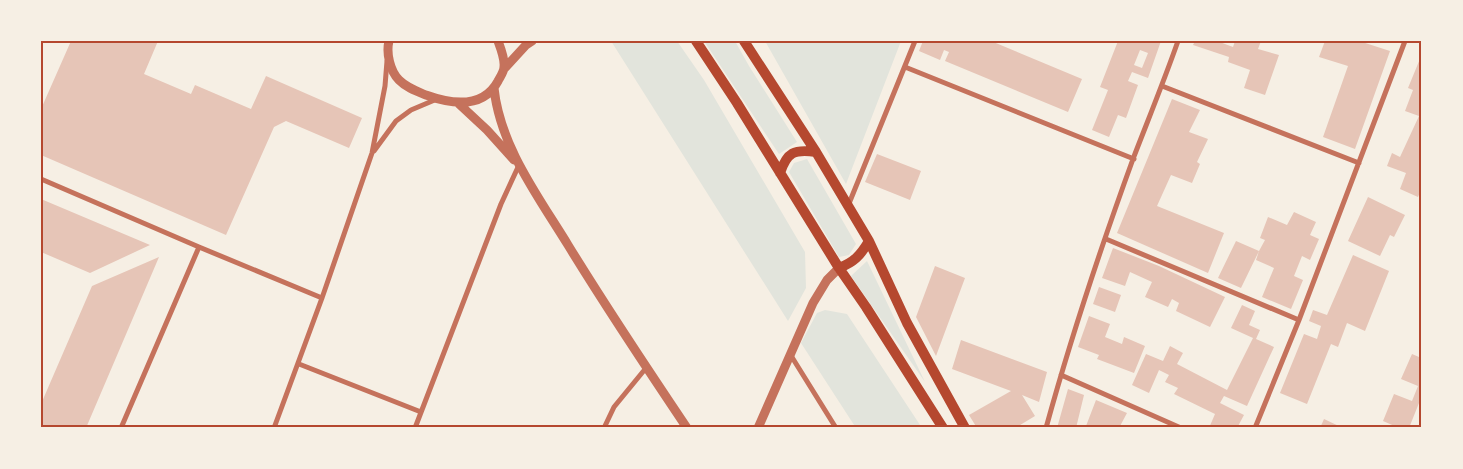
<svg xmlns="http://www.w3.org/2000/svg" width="1463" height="469" font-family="'PT Sans Narrow',sans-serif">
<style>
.green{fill:#e2e4dc}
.building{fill:#e6c5b7;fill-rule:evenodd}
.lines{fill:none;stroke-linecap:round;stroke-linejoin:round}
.minor{stroke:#c5725c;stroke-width:5}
.tertiary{stroke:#c5725c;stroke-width:9}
.secondary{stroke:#b5482f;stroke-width:10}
.neatline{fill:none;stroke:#b5482f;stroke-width:2}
</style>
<rect width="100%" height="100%" fill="#f6efe4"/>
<path class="green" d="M611,41H677L704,80L805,252L806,288L788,321Z
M704,41H735L749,66L797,142L779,154Z
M765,41H901L846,184Z
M807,159L856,244L849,255L839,257L789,172L794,163Z
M867,261L925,382L851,276Z
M825,310L847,314L922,428H856L801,343L817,313Z"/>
<path class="building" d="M71,41H158L144,74L191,94L195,85L251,109L266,76L362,118L349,148L286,121L274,127L226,235L41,155V109Z
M923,41H991L1082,79L1068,112L945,61L949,52L944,50L940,60L919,51Z
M1118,41H1161L1148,78L1132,72L1128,81L1138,85L1126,118L1118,115L1109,137L1092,130L1108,90L1100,87ZM1140,50L1148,53L1142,68L1134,65Z
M1195,41H1217L1233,47L1235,41H1261L1258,49L1279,55L1265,95L1244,88L1250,70L1228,62L1229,57L1193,45Z
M1325,41H1359L1390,51L1355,149L1323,137L1348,66L1319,57Z
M1422,54V188L1418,197L1400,189L1406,173L1387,166L1392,153L1400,157L1419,116L1405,111L1413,90L1408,88Z
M1172,99L1200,110L1189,132L1208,139L1197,162L1200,164L1192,183L1171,175L1157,206L1224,233L1208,273L1117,233Z
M877,154L921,171L910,200L865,182Z
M1368,197L1405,215L1394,237L1390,235L1380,256L1348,241Z
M41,199L150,245L90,273L41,252Z
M1294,212L1316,222L1310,235L1319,239L1310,260L1302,256L1294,276L1303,280L1291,309L1262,297L1274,268L1256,260L1259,251L1241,288L1218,278L1236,241L1259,251L1265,240L1260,238L1268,217L1287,225Z
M1113,248L1159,266L1225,297L1210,327L1176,311L1179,303L1172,299L1168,307L1145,297L1152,282L1130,272L1125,286L1102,278Z
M1353,255L1389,271L1365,331L1347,323L1338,347L1331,344L1307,404L1280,393L1304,334L1317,339L1321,326L1309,321L1313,310L1327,315Z
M159,257L86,428H41V404L92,286Z
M935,266L965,278L936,356L916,317Z
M1099,287L1121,295L1115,312L1093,304Z
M1242,305L1255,311L1249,325L1260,330L1256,339L1274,347L1247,406L1224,396L1220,403L1244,415L1237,428H1209L1215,414L1174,394L1178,388L1165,382L1169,375L1159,370L1149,393L1132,385L1146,354L1163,361L1170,346L1183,353L1177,364L1227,390L1253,338L1231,328Z
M1089,316L1110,324L1105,337L1122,344L1124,337L1145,346L1134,373L1097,359L1099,355L1078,347Z
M961,340L1047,372L1039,402L1022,395L1035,416L1015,428H977L969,415L1011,391L952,369Z
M1422,351V405L1419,403L1409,428H1399L1383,421L1394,394L1412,401L1418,386L1401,379L1412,354L1419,357Z
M1068,389L1084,395L1076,428H1057Z
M1096,400L1127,413L1119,428H1091L1086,426Z
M1324,419L1343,428H1320Z"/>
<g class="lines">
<path class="minor" d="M905,67L1134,159
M1162,86L1359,163
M374,151L396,121L411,110L437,99
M41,179L199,247L322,298
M848,206L915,41
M1106,239L1299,320
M790,354L836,428
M299,364L421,412
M1061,375L1181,428
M121,428L199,247
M274,428L322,298L372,153L385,86L387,61
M415,428L501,204L519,165
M604,428L614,407L646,368
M1046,428C1071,337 1101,247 1133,159C1148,120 1164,81 1178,41
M1255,428L1299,320L1405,41"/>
<path class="tertiary" d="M389,41C386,53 390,71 399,80C407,88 416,91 426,95C451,104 483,109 498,81C500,77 504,72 504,67C505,59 501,49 498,41
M504,69L526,45L532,41
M494,88C500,146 538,196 568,245C606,307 646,367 687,428
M458,103L487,130L514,160
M758,428L813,303L827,280L839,268"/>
<path class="secondary" d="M696,41L737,103L839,268L866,307L943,428
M744,41L816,152L869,241L907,323L965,428
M780,173C787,152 794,149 816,152
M839,268C854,262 860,256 869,241"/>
</g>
<rect width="1463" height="469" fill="none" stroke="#f6efe4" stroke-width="85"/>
<rect x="42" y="42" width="1378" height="384" class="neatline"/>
</svg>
